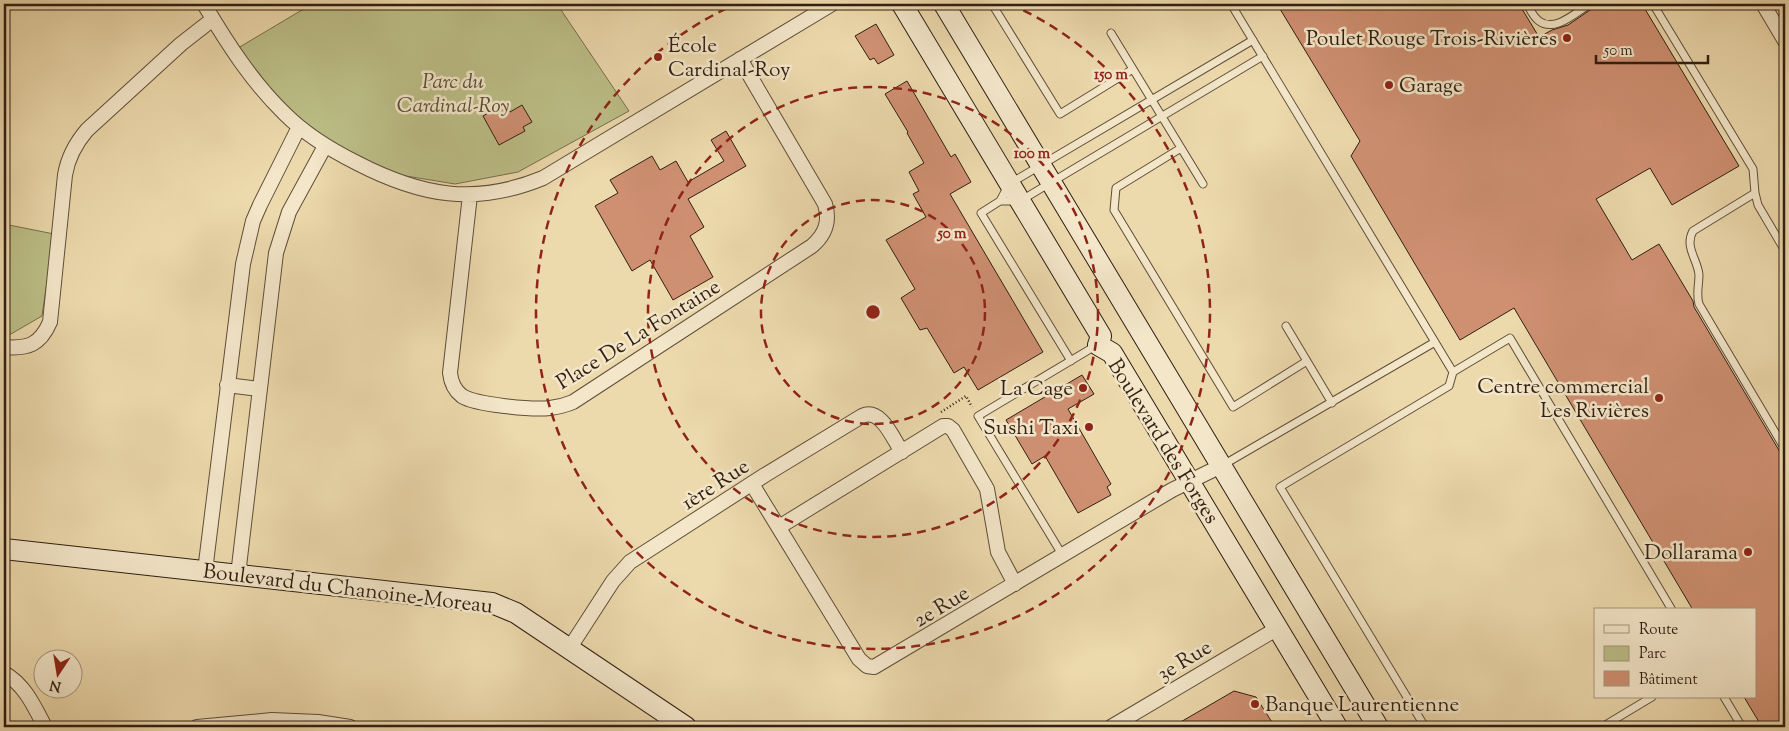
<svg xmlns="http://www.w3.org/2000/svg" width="1789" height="731" font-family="'Sorts Mill Goudy',serif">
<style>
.green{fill:#bcbe87;stroke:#766e4d}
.building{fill:#cf9072;stroke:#301f13}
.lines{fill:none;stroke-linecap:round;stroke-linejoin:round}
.lane-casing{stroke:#5f4e39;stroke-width:9}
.street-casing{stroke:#5f4e39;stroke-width:16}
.secondary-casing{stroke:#301f13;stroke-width:22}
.path{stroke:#301f13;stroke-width:2.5;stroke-dasharray:1 2.5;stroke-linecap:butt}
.lane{stroke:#f3e6c9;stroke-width:7}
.street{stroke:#f3e6c9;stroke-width:14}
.secondary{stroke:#f3e6c9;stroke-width:20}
.ring{fill:none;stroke:#8f2418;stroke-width:2.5;stroke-dasharray:9 6}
.poi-dot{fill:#8f2418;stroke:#f3e6c9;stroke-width:2}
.labels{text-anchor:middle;stroke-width:5;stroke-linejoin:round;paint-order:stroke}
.poi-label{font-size:21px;fill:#301f13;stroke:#f3e6c9;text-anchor:end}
.park-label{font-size:21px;font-style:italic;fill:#5a4f36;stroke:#f3e6c9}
.street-label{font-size:21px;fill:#301f13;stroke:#f3e6c9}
.centre{fill:#8f2418;stroke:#f3e6c9;stroke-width:2.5}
.ring-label{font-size:15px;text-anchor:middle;font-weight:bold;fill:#8f2418;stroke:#f3e6c9;stroke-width:5;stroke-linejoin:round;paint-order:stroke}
</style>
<rect width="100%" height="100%" fill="#ecd9ac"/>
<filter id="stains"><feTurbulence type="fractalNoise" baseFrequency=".004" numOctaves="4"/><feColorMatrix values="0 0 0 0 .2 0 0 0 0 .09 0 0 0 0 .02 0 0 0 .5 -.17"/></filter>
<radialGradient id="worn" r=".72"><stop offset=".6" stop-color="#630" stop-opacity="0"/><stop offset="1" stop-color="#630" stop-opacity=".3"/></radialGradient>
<path class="green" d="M312,4H557L629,111L518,172L455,184L400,175L313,140L293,119L238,48Z
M4,224L54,234L42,316L4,338Z"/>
<path class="building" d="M1277,4H1519L1539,37L1552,30L1568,25L1593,8L1597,4H1642L1739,166L1672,205L1650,168L1596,199L1632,260L1659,244L1693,301L1694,307L1780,452L1785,457V727H1762L1744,697H1755V610H1693L1514,308L1460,340L1351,156L1360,141Z
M876,24L894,55L878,64L874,58L870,60L855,36Z
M907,81L951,157L955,154L971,182L950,194L1043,352L978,390L964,367L954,373L927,328L920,330L901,298L915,289L886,240L926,217L913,194L919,191L909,172L924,163L907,133L908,132L885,94Z
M505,103L510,112L522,105L532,122L523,127L525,131L499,145L483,116Z
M726,131L746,166L688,199L704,227L690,236L713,277L673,300L650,260L632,271L595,206L618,193L610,180L652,156L660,170L676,161L688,182L724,161L711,140Z
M1082,375L1094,394L1068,409L1111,484L1107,487L1111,495L1078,513L1045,456L1032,464L1006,420Z
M1234,691L1256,697L1275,727H1172Z"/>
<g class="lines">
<g class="lane-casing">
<path id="lane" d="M992,4L1060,114L1133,69
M1231,4L1453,372
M1527,4C1530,9 1533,17 1539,21C1555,33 1576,12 1590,4
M1653,4L1753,169L1755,193L1693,231C1684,247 1698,260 1699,275C1699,285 1696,294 1699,304L1785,449
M1111,33L1203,184
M1181,148L1116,188L1114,210L1233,407L1307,361
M1755,193L1758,205L1785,251
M1000,201H1020L1263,56
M1286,326L1332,403
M1071,361L981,213L1000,201L1009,184L1253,40
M1223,465L1435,342
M1063,556L978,416L1097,345
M1724,697L1742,727
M1425,727L1280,487L1449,386L1453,372L1510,338L1672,610
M1602,727L1652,697"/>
</g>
<g class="street-casing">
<path id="street" d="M204,4C227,43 252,82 285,114C306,135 331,150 357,163C421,196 475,206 543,178L832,4
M1763,4L1785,41
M470,195L450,373C451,382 454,390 462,396C476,405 533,410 550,408C558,407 566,405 573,402L812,246C826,234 830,221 825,204L740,59
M4,347C28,349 40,345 50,322L65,175C68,157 75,144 87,130L181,44L213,19
M227,385L259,389
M752,484L859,659L867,666L874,667L1172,490L1221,466
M779,527L943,426H948L953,430L987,489L998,552L1015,584
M205,571L243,264L253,221L260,205L299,127
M238,575L276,253L289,212L325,146
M569,649L613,581L630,562L765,475L862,416C881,407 893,439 902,452
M4,673C25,685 34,706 45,727
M197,727L272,720L318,722L350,727
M1111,727L1278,628"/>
</g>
<g class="secondary-casing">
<path id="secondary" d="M902,4L1101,336L1098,345L1112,353L1337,727
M944,4L1378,727
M4,549L492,603L516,613L686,727"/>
</g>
<path class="path" d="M941,412L966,396L972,407"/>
<use href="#lane" class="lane"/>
<use href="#street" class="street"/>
<use href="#secondary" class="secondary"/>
</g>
<g class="ring">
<circle cx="873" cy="312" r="112"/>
<circle cx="873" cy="312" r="225"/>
<path d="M1010 4A337 337 0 1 1 736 4"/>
</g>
<g class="poi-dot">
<circle cx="1567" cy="38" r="5"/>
<circle cx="658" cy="57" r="5"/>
<circle cx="1389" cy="85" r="5"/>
<circle cx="1083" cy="388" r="5"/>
<circle cx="1659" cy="398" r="5"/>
<circle cx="1089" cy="427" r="5"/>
<circle cx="1748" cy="552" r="5"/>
<circle cx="1255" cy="704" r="5"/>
</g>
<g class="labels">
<g class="poi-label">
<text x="1557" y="45">Poulet Rouge Trois-Rivières</text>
<text x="668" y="52" text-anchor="start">École<tspan x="668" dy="24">Cardinal-Roy</tspan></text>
<text x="1399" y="92" text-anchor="start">Garage</text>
<text x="1649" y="393">Centre commercial<tspan x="1649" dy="24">Les Rivières</tspan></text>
<text x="1073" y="395">La Cage</text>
<text x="1079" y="434">Sushi Taxi</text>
<text x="1738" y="559">Dollarama</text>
<text x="1265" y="711" text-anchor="start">Banque Laurentienne</text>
</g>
<g class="park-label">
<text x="453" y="88">Parc du<tspan x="453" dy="24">Cardinal-Roy</tspan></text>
</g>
<g class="street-label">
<text transform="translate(638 334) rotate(-32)" y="7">Place De La Fontaine</text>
<text transform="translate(1164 441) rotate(58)" y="7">Boulevard des Forges</text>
<text transform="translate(715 484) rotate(-33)" y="7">1ère Rue</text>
<text transform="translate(348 588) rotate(7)" y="7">Boulevard du Chanoine-Moreau</text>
<text transform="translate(941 606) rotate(-31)" y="7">2e Rue</text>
<text transform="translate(1184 660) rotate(-31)" y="7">3e Rue</text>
</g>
</g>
<circle cx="873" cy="312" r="8" class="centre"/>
<g class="ring-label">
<text x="1111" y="79">150 m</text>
<text x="1032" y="158">100 m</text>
<text x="952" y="238">50 m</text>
</g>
<rect width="1789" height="731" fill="none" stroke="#ecd9ac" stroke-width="20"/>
<rect x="5" y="5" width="1779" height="721" fill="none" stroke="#301f13" stroke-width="2.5"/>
<rect x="10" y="10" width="1769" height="711" fill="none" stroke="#301f13"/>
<rect x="1594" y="608" width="162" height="90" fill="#f3e6c9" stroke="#a59680"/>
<rect x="1604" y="625" width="25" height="8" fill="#f3e6c9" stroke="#a59680"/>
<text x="1639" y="634" font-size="15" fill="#301f13">Route</text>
<rect x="1604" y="646" width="25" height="15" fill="#bcbe87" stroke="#a59680"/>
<text x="1639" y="658" font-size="15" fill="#301f13">Parc</text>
<rect x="1604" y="671" width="25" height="15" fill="#cf9072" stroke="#a59680"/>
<text x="1639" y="684" font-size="15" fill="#301f13">Bâtiment</text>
<g transform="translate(58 674) rotate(192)"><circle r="24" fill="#f3e6c9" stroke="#a59680"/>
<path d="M0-4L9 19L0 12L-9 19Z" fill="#8f2418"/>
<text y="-8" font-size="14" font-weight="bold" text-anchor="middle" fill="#301f13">N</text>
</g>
<path d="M1596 55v8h112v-8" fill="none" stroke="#301f13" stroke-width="2.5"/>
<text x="1604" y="55" font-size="15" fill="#301f13" stroke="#f3e6c9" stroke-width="4" paint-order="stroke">50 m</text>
<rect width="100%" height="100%" filter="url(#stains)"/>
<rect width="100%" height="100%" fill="url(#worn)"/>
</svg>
